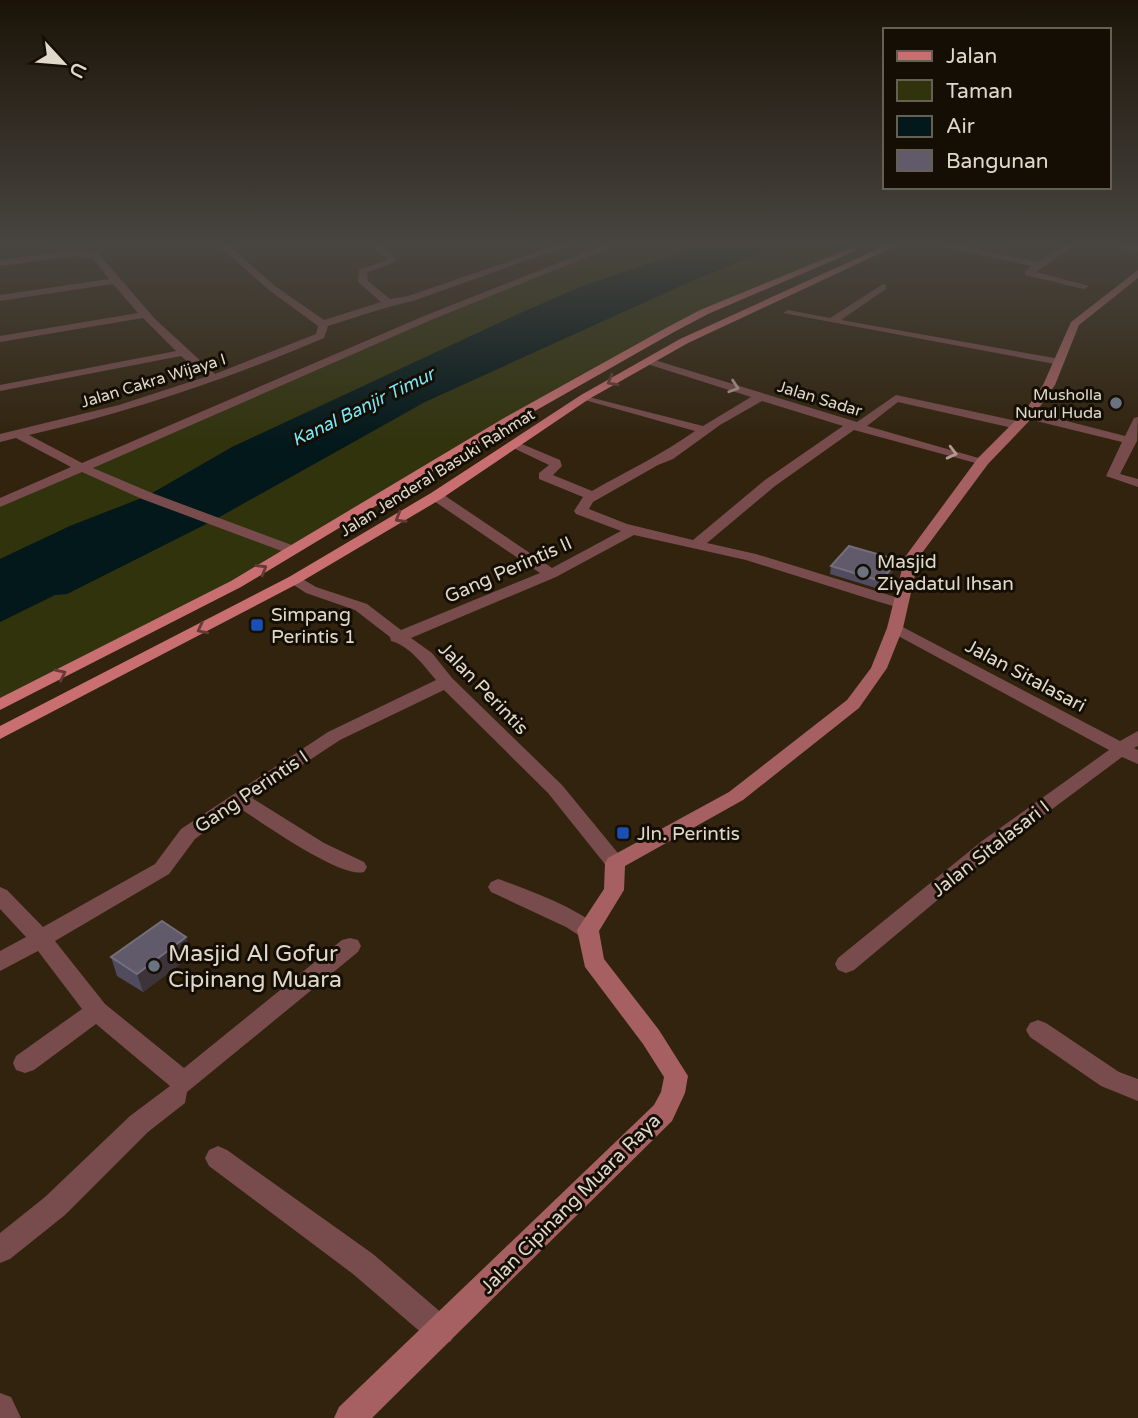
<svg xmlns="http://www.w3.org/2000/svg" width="1138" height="1418" font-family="'Varela Round',sans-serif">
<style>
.green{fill:#31330d}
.water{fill:#02181b}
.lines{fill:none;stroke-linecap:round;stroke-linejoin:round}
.street{fill:#784c4d;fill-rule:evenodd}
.secondary{fill:#a66062;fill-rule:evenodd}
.primary{fill:#c96f72;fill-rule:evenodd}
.wall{fill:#504b5f}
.shaded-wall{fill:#3d3439}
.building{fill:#605a6b;stroke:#746e7a;stroke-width:2}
.oneway{stroke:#653a36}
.oneway2{stroke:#b29992}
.worship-dot{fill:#6b7280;stroke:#140e05;stroke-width:2.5}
.transit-dot{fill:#1a4fb4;stroke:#140e05;stroke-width:2.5}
.labels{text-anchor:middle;stroke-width:6;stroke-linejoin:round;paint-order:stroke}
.far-street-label{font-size:16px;fill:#e1d8cb;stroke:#140e05}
.far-poi-label{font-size:16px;fill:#e1d8cb;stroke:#140e05;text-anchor:end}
.far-water-label{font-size:18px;font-style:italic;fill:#79e9fa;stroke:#140e05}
.poi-label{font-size:19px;fill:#e1d8cb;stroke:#140e05;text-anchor:start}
.street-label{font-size:19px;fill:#e1d8cb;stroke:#140e05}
.near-poi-label{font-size:23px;fill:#e1d8cb;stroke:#140e05;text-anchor:start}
</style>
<rect width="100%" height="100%" fill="#31230d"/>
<path class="green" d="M613,245H866L670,330L263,568L0,705V622L55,595L67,594L212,521L147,496L70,526L0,559V503L470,299Z"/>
<path class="water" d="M703,245H781L694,280L425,402L216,519L67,594L55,595L0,622V559L70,526L147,496L232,447L518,314L580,287Z"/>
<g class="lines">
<path class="street" d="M218,245H228L275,286L324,320L381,302L358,282L359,270L387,260L371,245H381L397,261L367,273L368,281L390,299L408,296L557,245H570L413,301C384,307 357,317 328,326L324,338C228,379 131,412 29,435L82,463L424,316L604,245H617L431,320L93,468L152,493L297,547L299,550L297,553H287L142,499L82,472L0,507V498L71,467L16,438L0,442V434L119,405L205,377L181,356L0,391V385L176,351L143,318L0,342V336L138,313L113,284L0,301V295L109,279L93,258L75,256L0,266V260L75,250L99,254L155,319L215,374L316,334L318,326L269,290Z
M937,245H955L1038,262L1065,245H1075L1036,272L1089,286L1084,289L1025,275V271L1032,266Z
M1115,245L1138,246V252L1116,247Z
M883,284L886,285V289L841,320L1060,359L1065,362L1060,365L783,313L788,310L830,318Z
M648,358L857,422L896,395L1017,421L1023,425L1017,429L898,402L867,426L989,461L983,465L854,430L775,486L707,543L756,554L905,600L908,603L905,606L900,608L876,601L746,560L634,535L556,577L411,638L432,653L452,678L562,785L622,858L625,863L622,868L615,870L608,868L548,793L444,690L340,740L252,798L324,843L364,862L367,867L364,872C341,879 261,822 238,807L195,839L169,874L55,941L105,1004L184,1068L342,940L350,938L358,940L361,946L358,952L187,1092L185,1103L148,1132L65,1215L10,1259L0,1263V1233L45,1197L130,1116L170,1086L96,1024L34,1070L25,1073L16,1070L13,1063L16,1056L82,1009L38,951L0,971V951L26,937L0,909V887L7,890L43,927L155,864L181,829L328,732L436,680C424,666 410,646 391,641L390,637L355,610L306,593L286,580L289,577H299L316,587L367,604L401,630L540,573L431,499V493H441L552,568L621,531L576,514L574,511L583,497L539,479V473L549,465L507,445L509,442H517L560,460L562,466L553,475L592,491C627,471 663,454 695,431L581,399V395L703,426L751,397L644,363L643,361ZM762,401L843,426L765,480L693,540L627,524L589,509L593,502L658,465L673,459L720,425Z
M1028,411L1125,436L1134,418L1138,417L1137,441L1120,474L1138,479V487L1106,476L1122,442L1024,418V412Z
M895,623L1120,741L1138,731V746L1134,748L1138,750V764L1122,757L996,851L854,970L846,973L838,970L835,964L838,958L982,841L1109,750L889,631L887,628Z
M498,879C519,886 589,912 599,930L596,936L588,938L580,936L566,927L491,892L488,887L491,882Z
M1038,1020L1046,1023L1119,1072L1138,1079V1101L1101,1086L1030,1037L1026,1030L1030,1023Z
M218,1146L227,1150L373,1254L451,1321L456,1331L451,1341L441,1346L431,1341L353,1274L209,1166L205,1158L209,1150Z
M0,1393L11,1397L21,1418H0Z"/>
<path class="secondary" d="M1138,270V278L1079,325L1055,385L1032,418L988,464L919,557L903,628L887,668L859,708L743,800L625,866L624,890L599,931L604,959L659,1030L688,1076L685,1093L672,1121L372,1418H334L339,1407L654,1105L661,1092L664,1077L643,1044L585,967L577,930L604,889L605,863L608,858L729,792L847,700L871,668L887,628L905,557L978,458L1024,412L1043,385L1071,322Z"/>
<path class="primary" d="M886,245H898L688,343L589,399L441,499L299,583L0,739V726L289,577L431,493L581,395L680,339Z
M851,248L858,250L708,314L674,332L512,424L241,587L0,710V698L231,581L504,418L666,328L700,310Z"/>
</g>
<path class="wall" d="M898,560L896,568L879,589L830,574L831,566Z
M191,956L143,992L117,976L111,957Z"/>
<path class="shaded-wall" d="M898,560L896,568L879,589L881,581Z
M186,937L191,956L143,992L137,974Z"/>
<path class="building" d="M849,546L898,560L881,581L831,566Z
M162,921L186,937L137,974L111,957Z"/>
<defs><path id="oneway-chevron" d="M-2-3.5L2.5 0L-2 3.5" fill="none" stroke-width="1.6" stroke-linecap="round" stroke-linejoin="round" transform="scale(1.75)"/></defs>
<g class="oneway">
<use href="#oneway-chevron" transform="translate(612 381) rotate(150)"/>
<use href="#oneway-chevron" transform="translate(400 518) rotate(149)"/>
<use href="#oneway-chevron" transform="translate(262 569) rotate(-31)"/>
<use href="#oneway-chevron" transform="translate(202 629) rotate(153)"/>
<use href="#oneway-chevron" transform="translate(61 674) rotate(-26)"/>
</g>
<g class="oneway2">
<use href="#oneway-chevron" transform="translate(734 387) rotate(18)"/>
<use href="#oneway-chevron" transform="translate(952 453) rotate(14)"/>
</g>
<linearGradient id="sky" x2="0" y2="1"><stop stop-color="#1b1307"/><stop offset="0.55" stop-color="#484540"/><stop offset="1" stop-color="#484540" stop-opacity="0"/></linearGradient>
<rect width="1138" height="444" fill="url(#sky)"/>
<g class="worship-dot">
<circle cx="1116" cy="403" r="7"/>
<circle cx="863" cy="572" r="7"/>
<circle cx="154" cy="966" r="7"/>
</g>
<g class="transit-dot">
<rect x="250" y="618" width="14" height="14" rx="3.5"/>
<rect x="616" y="826" width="14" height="14" rx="3.5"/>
</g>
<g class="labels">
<g class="far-street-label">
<text transform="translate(153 380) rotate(-17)" y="6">Jalan Cakra Wijaya I</text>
<text transform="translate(820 398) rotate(17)" y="6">Jalan Sadar</text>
<text transform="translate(437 472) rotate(-32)" y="6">Jalan Jenderal Basuki Rahmat</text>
</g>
<g class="far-poi-label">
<text x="1102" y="400">Musholla<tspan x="1102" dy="18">Nurul Huda</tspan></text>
</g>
<g class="far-water-label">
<text transform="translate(363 407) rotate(-26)" y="6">Kanal Banjir Timur</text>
</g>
<g class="poi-label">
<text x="877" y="568">Masjid<tspan x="877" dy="22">Ziyadatul Ihsan</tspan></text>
<text x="271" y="621">Simpang<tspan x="271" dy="22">Perintis 1</tspan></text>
<text x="637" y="840">Jln. Perintis</text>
</g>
<g class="street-label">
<text transform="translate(508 569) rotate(-24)" y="7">Gang Perintis II</text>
<text transform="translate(1026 675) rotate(28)" y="7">Jalan Sitalasari</text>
<text transform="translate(484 688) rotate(46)" y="7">Jalan Perintis</text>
<text transform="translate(251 791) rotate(-34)" y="7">Gang Perintis I</text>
<text transform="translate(990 848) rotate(-38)" y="7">Jalan Sitalasari I</text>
<text transform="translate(570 1203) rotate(-45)" y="7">Jalan Cipinang Muara Raya</text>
</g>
<g class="near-poi-label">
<text x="168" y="961">Masjid Al Gofur<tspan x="168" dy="26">Cipinang Muara</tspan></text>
</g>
</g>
<rect x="883" y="28" width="228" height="161" fill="#140e05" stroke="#665f54" stroke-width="2"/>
<rect x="897" y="51" width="35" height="10" fill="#c96f72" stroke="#665f54" stroke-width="2"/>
<text x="946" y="63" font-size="21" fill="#e1d8cb">Jalan</text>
<rect x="897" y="80" width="35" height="21" fill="#31330d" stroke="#665f54" stroke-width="2"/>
<text x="946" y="98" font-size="21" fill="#e1d8cb">Taman</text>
<rect x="897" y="116" width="35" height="21" fill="#02181b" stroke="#665f54" stroke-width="2"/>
<text x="946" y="133" font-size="21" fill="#e1d8cb">Air</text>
<rect x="897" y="150" width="35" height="21" fill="#605a6b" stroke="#665f54" stroke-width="2"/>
<text x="946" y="168" font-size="21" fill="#e1d8cb">Bangunan</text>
<g transform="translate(63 63) rotate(116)" stroke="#140e05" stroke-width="5" paint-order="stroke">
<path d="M0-5L12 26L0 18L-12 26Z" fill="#e1d8cb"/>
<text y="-10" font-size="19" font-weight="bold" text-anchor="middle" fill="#e1d8cb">U</text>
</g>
</svg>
